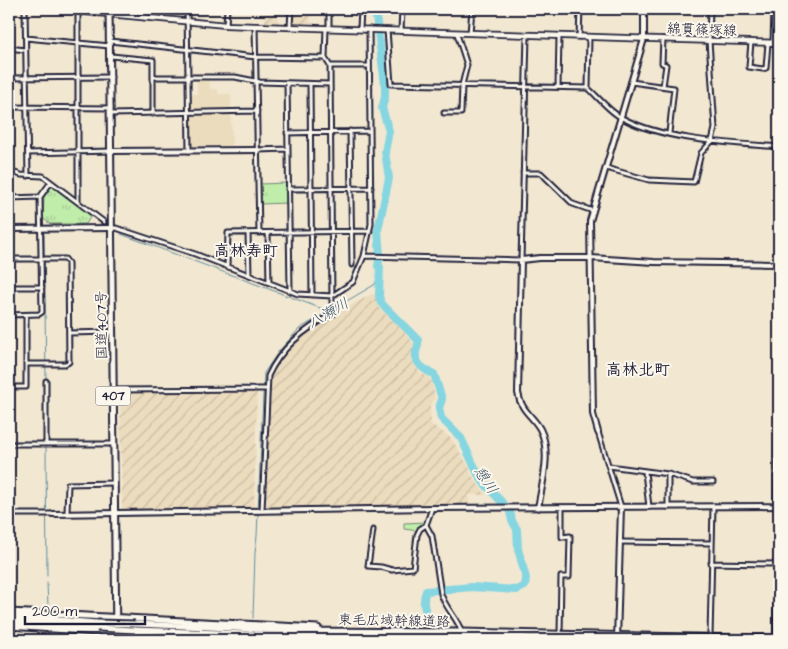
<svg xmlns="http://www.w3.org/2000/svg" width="788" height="649" font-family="'Architects Daughter','Klee One',sans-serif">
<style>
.built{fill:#ecdcbe}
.industrial{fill:url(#industrial-furrows)}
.park{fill:url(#park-tufts);stroke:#728873}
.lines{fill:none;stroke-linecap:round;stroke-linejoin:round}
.stream{stroke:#5e8e9f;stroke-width:1}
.river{stroke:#86d6e1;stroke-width:8}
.minor-casing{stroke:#22223b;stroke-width:7}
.tertiary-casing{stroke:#22223b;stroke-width:8}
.secondary-casing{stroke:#22223b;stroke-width:8}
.trunk-casing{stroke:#22223b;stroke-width:9}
.minor{stroke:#fbf7ec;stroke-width:3}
.tertiary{stroke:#fbf7ec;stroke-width:4}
.secondary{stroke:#fbf7ec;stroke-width:4.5}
.trunk{stroke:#fbf7ec;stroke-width:5}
.trunk-bridge-casing{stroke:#22223b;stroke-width:9;stroke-linecap:butt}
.trunk-bridge{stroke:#fbf7ec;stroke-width:5}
.labels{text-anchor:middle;stroke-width:4;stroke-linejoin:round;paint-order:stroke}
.shield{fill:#fbf7ec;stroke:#636270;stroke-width:1}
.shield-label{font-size:12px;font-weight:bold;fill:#22223b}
.street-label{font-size:14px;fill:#22223b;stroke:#fbf7ec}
.water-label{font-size:15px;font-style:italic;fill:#40586d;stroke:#fbf7ec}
.quarter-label{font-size:16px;font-weight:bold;fill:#22223b;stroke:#fbf7ec}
</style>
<defs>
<pattern id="industrial-furrows" width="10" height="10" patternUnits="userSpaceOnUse" patternTransform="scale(1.25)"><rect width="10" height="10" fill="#ecdcbe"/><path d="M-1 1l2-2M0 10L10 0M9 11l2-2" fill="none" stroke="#cabca4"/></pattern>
<pattern id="park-tufts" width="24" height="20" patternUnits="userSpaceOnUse" patternTransform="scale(1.25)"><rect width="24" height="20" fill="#c1edab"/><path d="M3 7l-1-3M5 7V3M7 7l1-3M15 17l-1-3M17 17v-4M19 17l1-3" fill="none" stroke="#a6cb94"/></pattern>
</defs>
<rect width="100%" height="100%" fill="#f2e7d1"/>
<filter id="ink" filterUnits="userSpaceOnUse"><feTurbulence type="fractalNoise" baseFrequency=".02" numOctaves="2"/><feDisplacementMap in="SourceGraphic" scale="10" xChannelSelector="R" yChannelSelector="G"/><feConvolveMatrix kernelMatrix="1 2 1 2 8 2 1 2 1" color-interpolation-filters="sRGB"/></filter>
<g filter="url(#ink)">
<path class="built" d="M197,78H209L210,89H218V94H231V110L190,111L189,94H197Z
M231,113L232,146H191L190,115Z"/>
<path class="industrial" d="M252,9H289V15L278,14V23H265V12L252,11Z
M292,9H312L310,24L292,23Z
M374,293L379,308L401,328L415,345L411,359L421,374L428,376L432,382L435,399L430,405L431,424L451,438L469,467L471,474L486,495H469V506L263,509L269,380L272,369L292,344L318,323Z
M257,391L254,509L122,510L120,393Z"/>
<path class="park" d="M286,183L287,203L260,204V184Z
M53,185L92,214L86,224H50L43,218L44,197Z
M427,522L419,531L404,529V523Z"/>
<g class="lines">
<path class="stream" d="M121,234L320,308L329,310
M44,235L46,379
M46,447L47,576
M47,582L48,607
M253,618L255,552L257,536L264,373L279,351L299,329L374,285L378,279V266
M48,633V640"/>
<path class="river" d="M375,9L385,84V97L382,108L389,131L385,152L389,178L378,230L380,256L378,266L380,267L379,296L381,303L418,340C419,346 417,347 416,352C414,363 425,371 434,374L442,399L439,408L441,418L461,438L478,474L484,483L510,511L512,521L517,529L518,549L526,578L525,586L517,590L472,587L426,591C421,603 426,614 431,625"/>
<g class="minor-casing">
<path id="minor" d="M25,9L28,176
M77,9L78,15V201
M145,9V18
M187,9L189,151
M226,25L227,9
M255,27L259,233
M290,27L291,9
M329,28V9
M360,29L361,9
M387,30L391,84L588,88C598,97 610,112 622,118C666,141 730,143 779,147
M401,31L402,9
M470,33L472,9
M579,37L580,9
M26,38L110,46
M663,39L662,63L666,65L663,86
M110,41L256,57L325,58
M751,42L749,67L763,69L766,68L768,43
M773,43L774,9
M9,48L25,50
M111,56L153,60V114
M330,66H369
M153,77H235L260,82L330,84
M9,78L111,77
M631,82L674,88L669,133
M287,83L290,290
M310,84L312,295
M558,87L559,37
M588,88L589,37
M9,107L111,108
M444,113H461L462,85L467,65L457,34
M111,114L257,111
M350,131L352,265
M287,133L370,131
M257,150L288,149
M28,153L111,151
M606,168L649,180L694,182L701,153L712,141L715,128L709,41L710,9
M9,171L21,175L43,176L104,222
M523,173H541L573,204L593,211
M288,189L371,188
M9,198L40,197L51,182
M112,228H116L195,254L298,294L332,296L353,282L364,256L371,224L369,29
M248,233L249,275
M268,233L269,283
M364,256L521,260L527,36
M9,259H65L68,263L69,362L65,364H26
M227,266L228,233L370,231
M9,287H42
M9,315L39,314L42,312L40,197
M69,333L112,332
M46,381V444
M9,387H26V315
M114,390L267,389
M598,432L621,507
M9,444H113
M609,466L668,474V507
M645,472L649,507
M668,474L693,482H713
M262,510L268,376C281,347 307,327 335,313L332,302L330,66L325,58L326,28
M67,513L68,484L114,483
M9,514H53
M426,525L432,536L441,594C447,612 461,620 463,640
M373,530L368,566L381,567L392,570L413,568L417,535L420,529L426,525L432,508
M620,542L712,543
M711,563L777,564
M560,634L561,577H569L570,536L562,537V507
M710,637L713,506
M17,640V638
M776,640L777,506"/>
</g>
<g class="tertiary-casing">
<path id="tertiary" d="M111,151L257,150
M9,229L111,228
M598,432L593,414L590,221L644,39V9
M777,506L779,371
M538,508C542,484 552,452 540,429C532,415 521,411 518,393L521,260L540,258H591L654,262L779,264
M53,514L432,508L779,506
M617,640L621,507"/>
</g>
<g class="secondary-casing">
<path id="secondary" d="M55,9L226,25L779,43"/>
</g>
<g class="trunk-casing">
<path id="trunk" d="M109,9L116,640
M9,612L318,628
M9,616L97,623
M9,621L97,628
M135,624L301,631L462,632L779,639
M9,626L185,638L287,639
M135,630L300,636L506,637L537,640"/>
</g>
<use href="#minor" class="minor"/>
<use href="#tertiary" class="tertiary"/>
<use href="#secondary" class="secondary"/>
<use href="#trunk" class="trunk"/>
<g class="trunk-bridge-casing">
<path id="trunk-bridge" d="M97,623L135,624
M97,628L135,630"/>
</g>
<use href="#trunk-bridge" class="trunk-bridge"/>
</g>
</g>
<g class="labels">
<rect class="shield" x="95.5" y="386.5" width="35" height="19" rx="4"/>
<g class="shield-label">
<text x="113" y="400">407</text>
</g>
<g class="street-label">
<text transform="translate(702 29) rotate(2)" y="5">綿貫篠塚線</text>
<text transform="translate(101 325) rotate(-91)" y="5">国道407号</text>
<text transform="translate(394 620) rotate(1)" y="5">東毛広域幹線道路</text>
</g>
<g class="water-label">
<text transform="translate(328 313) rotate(-30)" y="5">八瀬川</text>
<text transform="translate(486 480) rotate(56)" y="5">憩川</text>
</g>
<g class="quarter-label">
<text x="246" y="256">高林寿町</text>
<text x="638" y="375">高林北町</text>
</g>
</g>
<rect width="788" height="649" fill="none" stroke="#fbf7ec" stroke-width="30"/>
<rect x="15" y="15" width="758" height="619" fill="none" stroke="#22223b" stroke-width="2" filter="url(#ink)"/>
<path d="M25 616v8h120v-8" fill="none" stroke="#22223b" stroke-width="2.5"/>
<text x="32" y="616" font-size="15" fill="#22223b" stroke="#fbf7ec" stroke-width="4" paint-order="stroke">200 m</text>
</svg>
